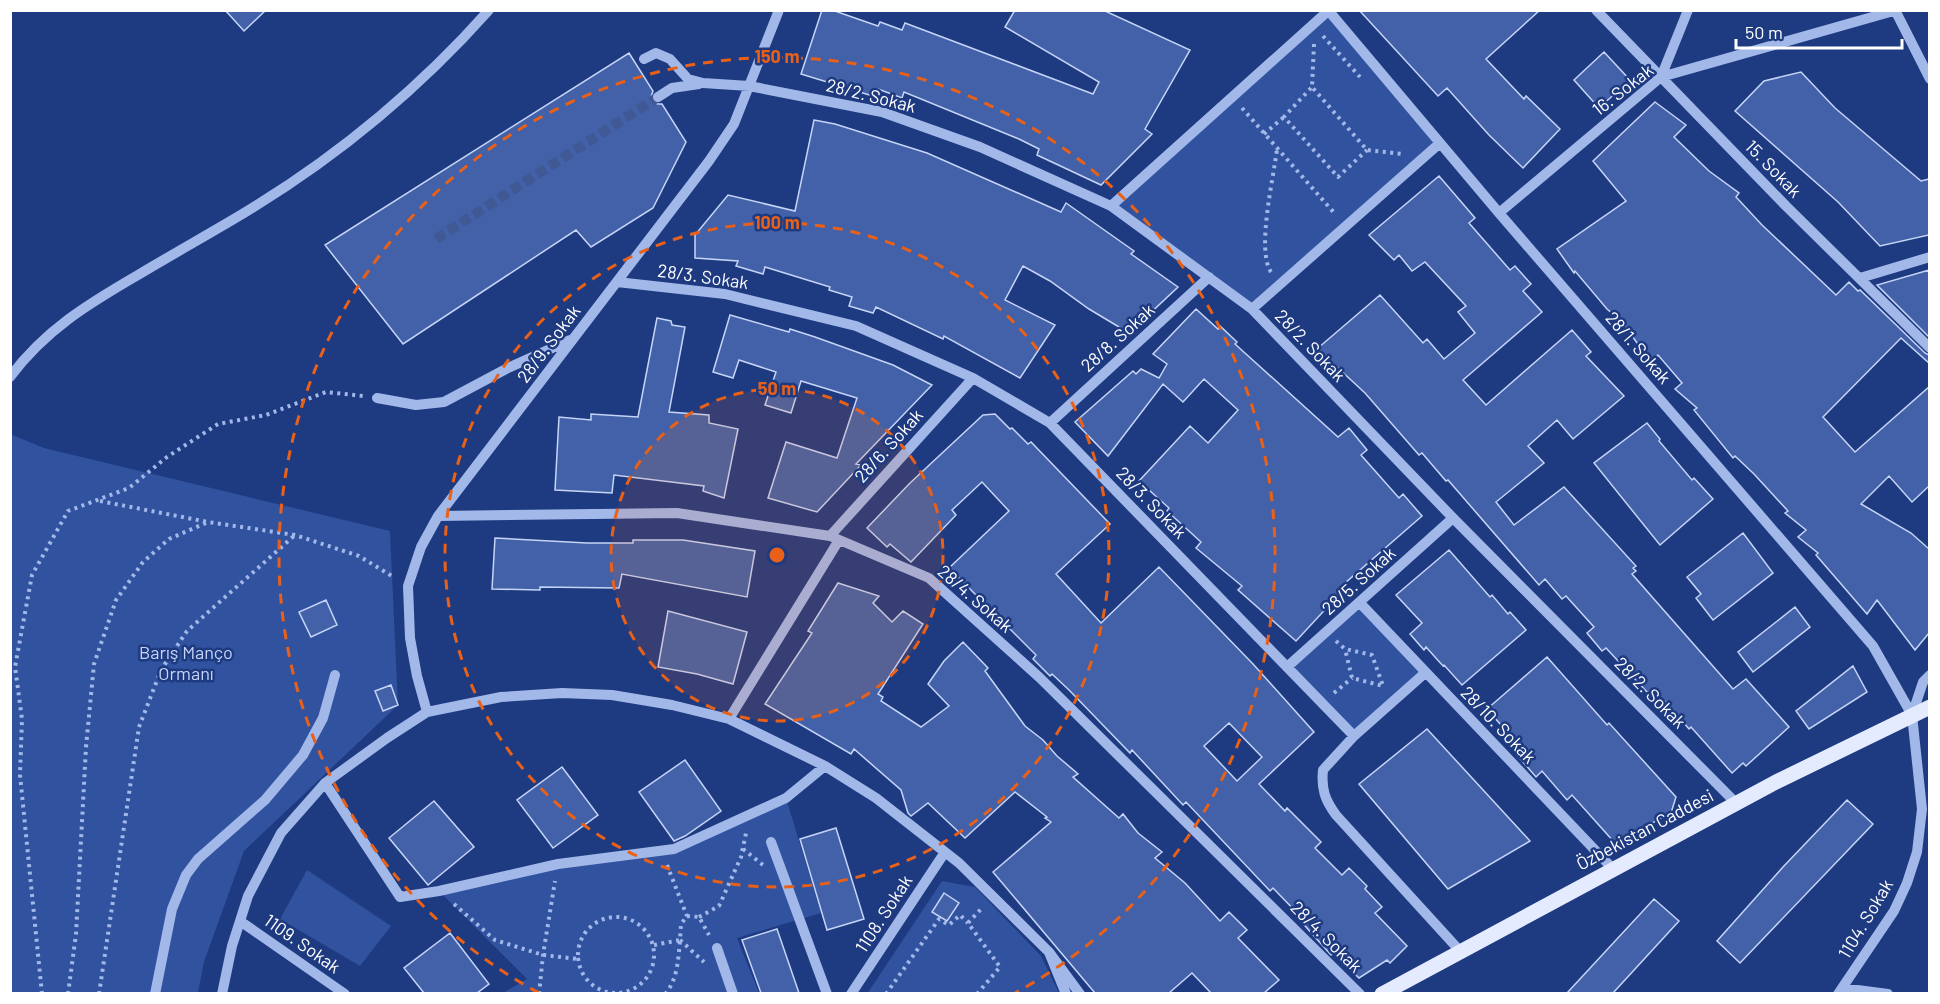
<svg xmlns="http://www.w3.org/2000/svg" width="1940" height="1004" font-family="Barlow,sans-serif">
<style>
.green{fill:#31529f}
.building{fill:#4261a8;stroke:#c6d5f7;stroke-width:1.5;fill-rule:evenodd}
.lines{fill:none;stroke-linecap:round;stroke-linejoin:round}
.minor-tunnel{stroke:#405893;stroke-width:10;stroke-dasharray:10 5;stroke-linecap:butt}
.path{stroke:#a2b8e9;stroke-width:4;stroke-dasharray:3 4.5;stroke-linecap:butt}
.minor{stroke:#a2b8e9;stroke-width:10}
.major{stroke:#e5ebfe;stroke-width:15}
.ring{fill:none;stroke:#e96118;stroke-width:3;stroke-dasharray:10 8}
.labels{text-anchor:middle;stroke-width:5;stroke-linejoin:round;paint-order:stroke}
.street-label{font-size:18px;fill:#fff;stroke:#1e3a80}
.park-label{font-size:18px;fill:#c6d5f7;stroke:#1e3a80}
.centre{fill:#e96118;stroke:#1e3a80;stroke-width:3}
.ring-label{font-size:18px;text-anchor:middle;font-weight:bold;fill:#e96118;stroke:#1e3a80;stroke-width:5;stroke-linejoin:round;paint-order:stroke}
</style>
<rect width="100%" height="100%" fill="#1e3a80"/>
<path class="green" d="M1328,11L1440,143L1252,309L1111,206Z
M10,434L44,448L390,531L398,705L244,851L204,962L198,993H11Z
M1360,603L1425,673L1354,736L1287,667Z
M786,798L821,913L737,938L759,993H503L527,979L439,891L558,864L674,849Z
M307,870L391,926L360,966L280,919Z
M942,881L975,887L1041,956L1059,993L867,994Z"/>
<path class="building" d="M225,10H266L244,31Z
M822,10H832L878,26L880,22L902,30L905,23L1093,94L1099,82L1005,27L1015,10H1103L1190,50L1145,129L1152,134L1101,185L1037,155L1039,149L1019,139L904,92L902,98L878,89L876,97L801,74Z
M1359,10H1540L1486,59L1524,99L1526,96L1560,129L1523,168L1489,135L1447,88L1438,96Z
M1604,52L1630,80L1599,108L1574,80Z
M629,53L653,91L651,97L652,102L658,104H662L686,142L653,208L591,247L576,230L403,344L325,245Z
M1801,72L1835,108L1921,181L1929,179V235L1880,246L1838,202L1735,111L1764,81Z
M1655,102L1686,125L1674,137L1709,171L1739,193L1736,197L1762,225L1836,295L1849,282L1858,291L1860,290L1925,353L1929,355V363L1901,338L1823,417L1855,452L1929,387V486L1912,502L1889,476L1861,504L1911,533L1929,549V633L1915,650L1877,600L1867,614L1816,555L1818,553L1798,537L1806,530L1785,513L1788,511L1754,474L1735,456L1733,458L1694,410L1697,408L1675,389L1682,383L1658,355L1653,360L1640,347L1622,322L1607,309L1575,271L1574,273L1557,249L1626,201L1593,161Z
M814,120L835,124L927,153L1061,212L1066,203L1134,251L1131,254L1178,287L1129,333L1089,309L1050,281L1023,266L1005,300L1055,325L1020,378L944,336L943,339L876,307L873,313L849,306L852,297L829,290L830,287L765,267L763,274L736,266L738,261L695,258V235L728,195L795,211Z
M1439,176L1475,218L1469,223L1510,270L1515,266L1531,284L1523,291L1542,312L1463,380L1486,405L1572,330L1591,352L1586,356L1624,396L1573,439L1557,420L1528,446L1544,463L1496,502L1514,525L1564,487L1636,566L1633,568L1636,571L1632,574L1733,689L1746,679L1789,727L1746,766L1743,763L1732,773L1691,727L1689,729L1665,701L1660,706L1606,648L1602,651L1587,633L1594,627L1566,596L1562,599L1545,579L1539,585L1448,480L1446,481L1422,453L1419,455L1365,393L1338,368L1336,370L1318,348L1380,295L1423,343L1427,339L1444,359L1475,333L1458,312L1466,306L1425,262L1412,271L1399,255L1394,260L1369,235Z
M1929,270V337L1877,285Z
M1196,309L1218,329L1220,326L1237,342L1235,344L1338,437L1349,428L1367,450L1361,455L1399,498L1403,494L1422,516L1344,584L1347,586L1296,641L1238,590L1242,586L1196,548L1201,542L1167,511L1169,508L1139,481L1190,426L1208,443L1238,410L1204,379L1183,402L1163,384L1108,456L1075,422L1133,371L1136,374L1141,369L1159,378L1167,364L1153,354Z
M730,315L789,332L790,329L815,337L893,365L932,385L856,464L861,465L817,512L768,498L786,442L837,458L857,398L801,381L791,413L765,405L776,372L739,360L733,378L713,372Z
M657,318L671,321L672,325L685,327L669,412L709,415V423L738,429L724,498L703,491L704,486L614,475L612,493L555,490L559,417L591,420V414L638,417Z
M995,414L1010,429L1012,428L1028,444L1031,442L1110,524L1056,574L1101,623L1159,567L1253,664L1314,732L1259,784L1285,811L1287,808L1321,842L1315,848L1342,875L1349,868L1367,886L1365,889L1382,907L1375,913L1407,946L1390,963L1387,960L1359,978L1333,953L1331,955L1298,918L1300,916L1273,888L1270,891L1186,802L1183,805L1132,750L1130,753L1069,690L1052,674L1050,676L1033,659L1036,655L949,568L1009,511L982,482L952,510L956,515L911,562L890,544L887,547L867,528L910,483L983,415ZM1229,723L1262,757L1237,781L1204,746Z
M1647,423L1660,439L1659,441L1692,480L1694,478L1713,499L1660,545L1594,463Z
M1743,533L1773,573L1713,620L1696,598L1701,594L1687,577Z
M495,538L587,543H633V540H683L755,551L747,597L622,574L619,588L540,587V590L492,589Z
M1449,550L1490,597L1492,595L1508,614L1510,612L1526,630L1462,685L1444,665L1443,666L1426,647L1424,650L1410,634L1422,623L1396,595Z
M838,583L879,596L873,603L892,622L903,611L923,624L878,694L883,697L881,701L921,727L949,706L928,684L944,661L963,642L988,668L985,671L1025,726L1043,740L1057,756L1078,774L1073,777L1119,818L1123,814L1138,833L1162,852L1155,858L1185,883L1220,921L1229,912L1247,930L1238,938L1279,980L1264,993H1211L1192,973L1169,993H1095L993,872L1051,822L1045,818L1047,817L1015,792L965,838L928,803L911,816L908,813L901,790L854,749L851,754L765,704L812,633L808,631Z
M326,600L337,625L311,637L299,612Z
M1795,607L1810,627L1753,672L1738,652Z
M668,611L747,632L733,684L697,674L658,667Z
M1547,657L1607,725L1609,723L1676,797L1671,813L1615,843L1572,795L1567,800L1542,771L1536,777L1516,754L1522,749L1487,709Z
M1853,666L1867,692L1809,729L1796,711Z
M391,685L398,705L383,711L375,691Z
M1427,729L1530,841L1448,889L1359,784Z
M685,760L721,811L685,836L674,841L639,792Z
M562,767L598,815L553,848L517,800Z
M1847,800L1873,824L1740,963L1717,941L1783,867Z
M434,801L474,847L428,885L389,838Z
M836,828L864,919L827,930L800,839Z
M944,893L959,903L947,921L932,912Z
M1654,899L1679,921L1613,993H1567Z
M777,929L799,993H761L742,940Z
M450,933L489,984L477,993H424L404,968Z"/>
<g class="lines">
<path class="minor-tunnel" d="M436,239L658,97"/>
<path class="path" d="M1323,36L1360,77
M1314,44L1312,87L1367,150L1403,154
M1311,88L1284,117L1338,177L1367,150
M1242,108L1336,215
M1264,134L1284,117
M1271,272C1256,250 1274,176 1277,149
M100,501L208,522L295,535L359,556L395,578
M1336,641L1345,649L1372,655L1383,686L1352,678L1345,649
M1334,693L1352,678
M743,849L763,865
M667,865L687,916
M454,904L495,940L543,955L578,959
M578 955a38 38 0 1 1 76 0a38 38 0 1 1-76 0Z
M699,917L719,906L741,857L746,833
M680,940L704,962
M654,945L680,940L681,924L687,916L699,917L709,935
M42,994L20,775L22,719L15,667L32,575L68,511L129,488L167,457L218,424L266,415L326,392L363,396
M68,994L76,934L86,747L94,664L116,600L143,562L169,539L208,522
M99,994L139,727L161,670L187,631L295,535
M539,994L543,955L555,881
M665,994C678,979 678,959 680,941
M886,994L939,919L949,925L960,915L968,923
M977,994L1000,967L968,923L982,908"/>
<path class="minor" d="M1328,10L1499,213L1873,646L1912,715L1922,809L1917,852L1907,883L1894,911L1838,994
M1596,10L1786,206L1930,348
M1895,10L1930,79
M644,59L656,53L670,59L688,79L703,83L749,86L882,112L980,147L1111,206L1252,309L1453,518L1736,803
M1661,77L1688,10
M658,97L672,88L699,84
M1111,206L1328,11
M1499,213L1661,77L1897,10
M1860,278L1930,257
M617,282L725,294L856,326L973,378L1050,423L1354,736
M1252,309L1440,143
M10,377C45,330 88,304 138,275C173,254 209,234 244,213C337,157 417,91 489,10
M377,398L416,405L444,402L506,369L570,340
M1050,423L1209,277
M438,516L677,513L830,536L929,578L1039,677L1360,994
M830,536L973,378
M1360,603L1613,869
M1287,667L1453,518
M1425,673L1354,736L1323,770C1321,789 1325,800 1336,815L1460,951
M427,712L417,676L410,638L408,586L421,547L438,516L709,161L734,124L779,10
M1912,715L1923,682L1930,675
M729,719L839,540
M325,783L400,897L439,891L558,864L674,849L786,798L825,766
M771,842L827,994
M240,921L345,994
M717,948L733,994
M1842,988L1888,994
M155,994L172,909L186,875L198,859L265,800L303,755L323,718L335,675
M222,994L232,946L248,896L281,833L325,783L387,738L427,712L501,697L562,693L612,695L672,705L729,719L825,766L876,798L959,863L1049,952
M851,994L945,852
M1066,994L1049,952L1080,994"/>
<path class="major" d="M1382,994L1776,782L1930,707"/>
</g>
<circle cx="777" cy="555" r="166" fill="#e96118" fill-opacity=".12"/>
<g class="ring">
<circle cx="777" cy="555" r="166"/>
<circle cx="777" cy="555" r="332"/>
<path d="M539 993A498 498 0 1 1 1015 993"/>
</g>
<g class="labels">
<g class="street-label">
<text transform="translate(1623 90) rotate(-38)" y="6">16. Sokak</text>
<text transform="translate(871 96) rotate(14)" y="6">28/2. Sokak</text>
<text transform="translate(1773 169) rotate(46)" y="6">15. Sokak</text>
<text transform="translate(703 277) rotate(8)" y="6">28/3. Sokak</text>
<text transform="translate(1118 338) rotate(-42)" y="6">28/8. Sokak</text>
<text transform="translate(549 344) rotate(-53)" y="6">28/9. Sokak</text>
<text transform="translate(1310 346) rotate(46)" y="6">28/2. Sokak</text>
<text transform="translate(1638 348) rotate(49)" y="6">28/1. Sokak</text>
<text transform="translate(889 446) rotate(-48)" y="6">28/6. Sokak</text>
<text transform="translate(1151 503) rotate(46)" y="6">28/3. Sokak</text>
<text transform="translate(1359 581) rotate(-42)" y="6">28/5. Sokak</text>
<text transform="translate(975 599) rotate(41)" y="6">28/4. Sokak</text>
<text transform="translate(1650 693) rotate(45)" y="6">28/2. Sokak</text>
<text transform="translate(1498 725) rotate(46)" y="6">28/10. Sokak</text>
<text transform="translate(1645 830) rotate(-28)" y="6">Özbekistan Caddesi</text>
<text transform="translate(884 914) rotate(-57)" y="6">1108. Sokak</text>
<text transform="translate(1866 919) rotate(-59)" y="6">1104. Sokak</text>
<text transform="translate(1326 937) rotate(45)" y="6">28/4. Sokak</text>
<text transform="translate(302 944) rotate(35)" y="6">1109. Sokak</text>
</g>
<g class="park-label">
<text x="186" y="659">Barış Manço<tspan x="186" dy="21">Ormanı</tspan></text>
</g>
</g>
<circle cx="777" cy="555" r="9" class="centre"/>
<g class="ring-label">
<text x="777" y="63">150 m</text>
<text x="777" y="229">100 m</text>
<text x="777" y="395">50 m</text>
</g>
<rect width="1940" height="1004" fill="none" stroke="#ffffff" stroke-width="24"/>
<path d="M1736 39v9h166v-9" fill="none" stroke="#ffffff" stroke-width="3"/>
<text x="1745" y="39" font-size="18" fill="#ffffff" stroke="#1e3a80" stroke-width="4.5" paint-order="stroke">50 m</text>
</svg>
